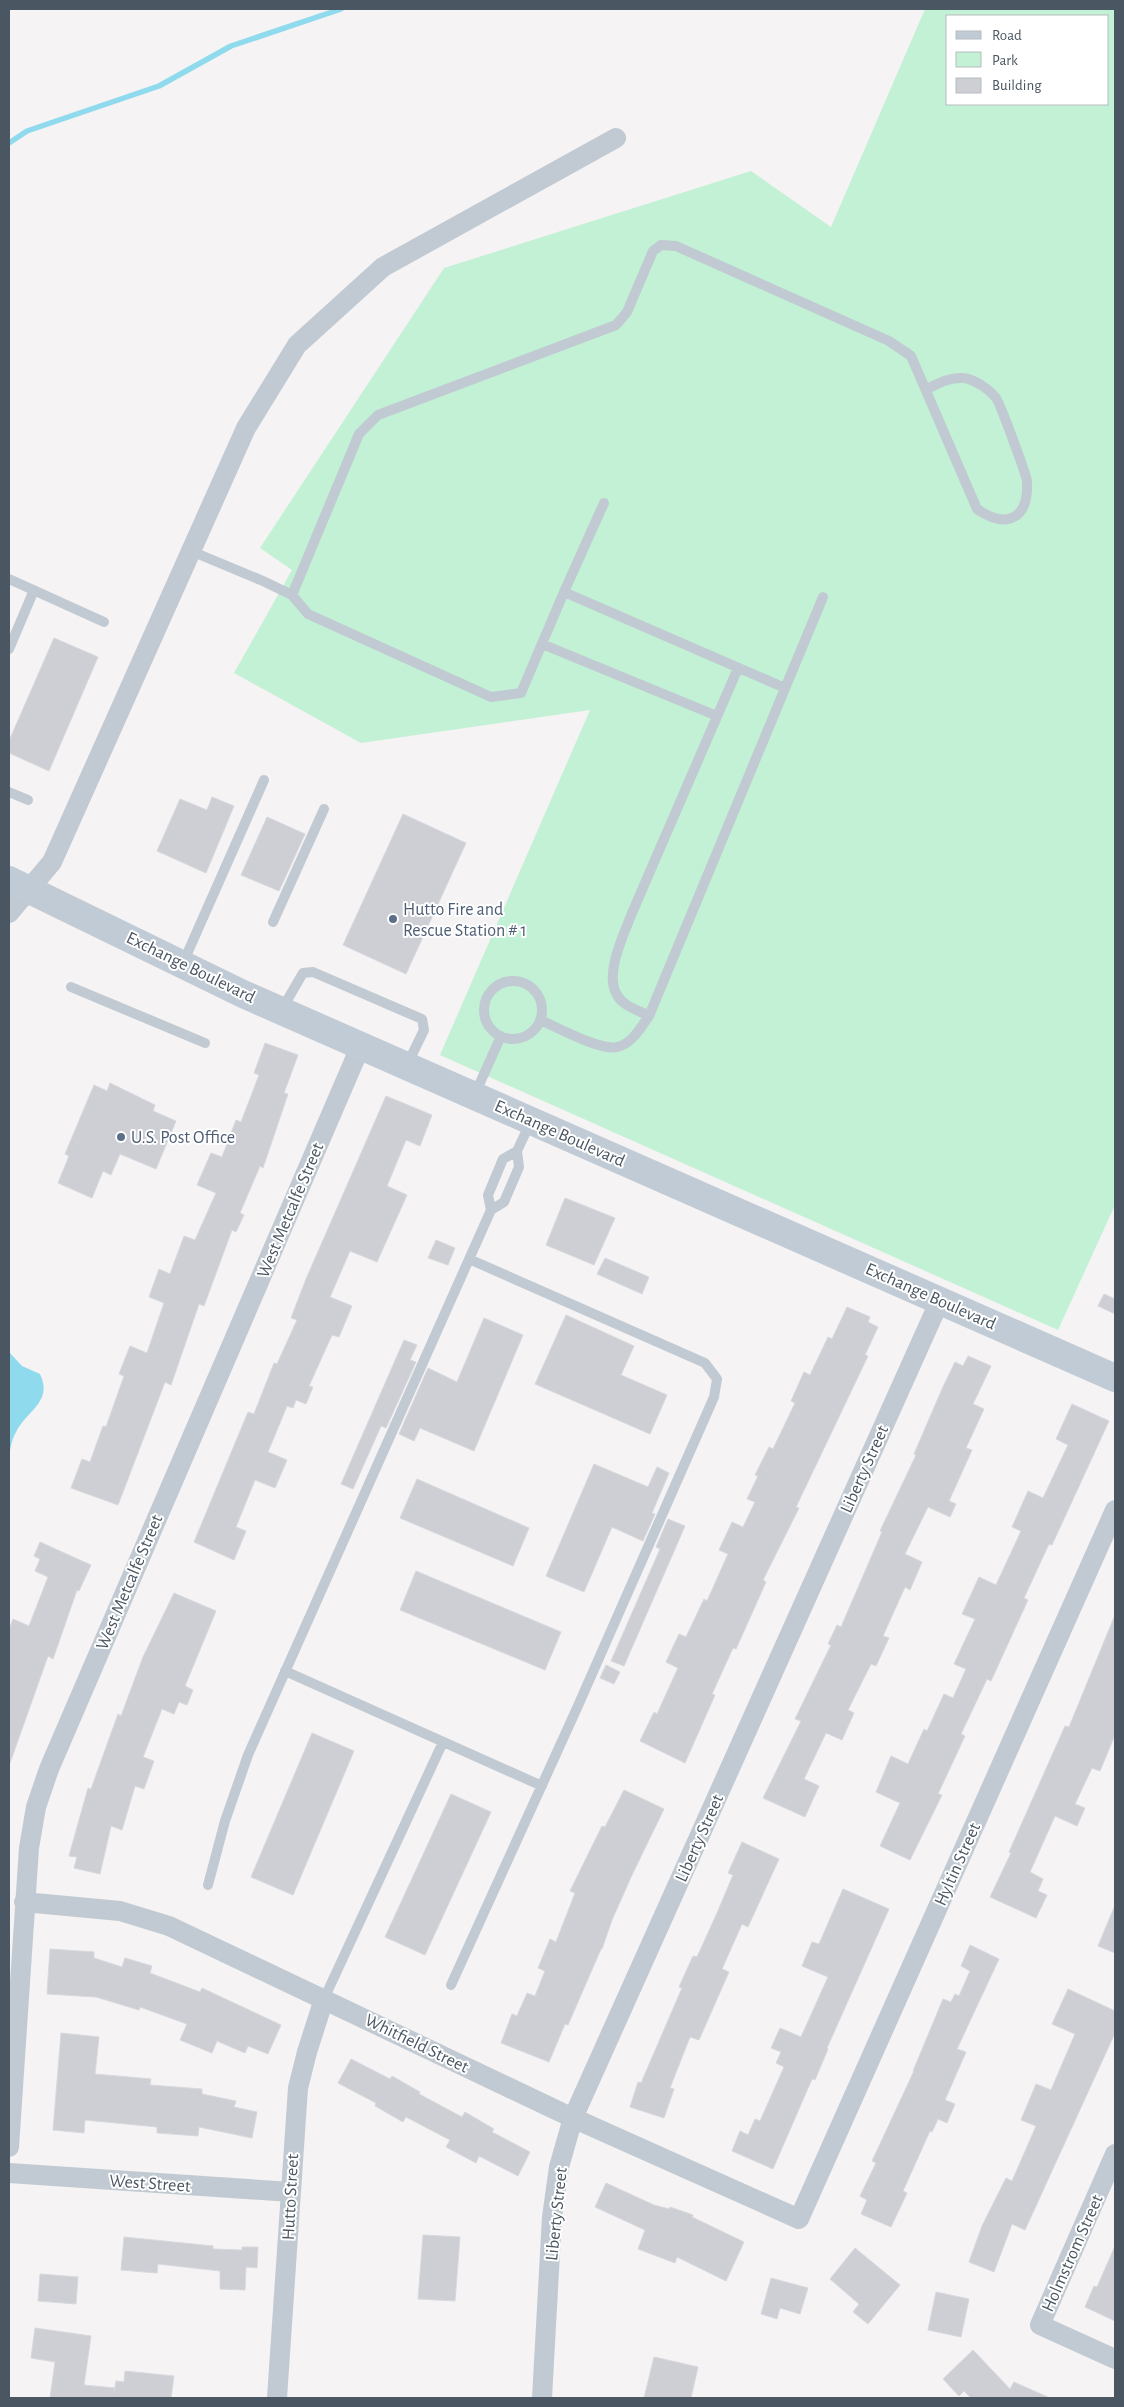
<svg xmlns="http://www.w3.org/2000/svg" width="1124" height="2407" font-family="'Alegreya Sans',sans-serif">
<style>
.green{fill:#c3f1d5;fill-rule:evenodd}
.water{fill:#90daee}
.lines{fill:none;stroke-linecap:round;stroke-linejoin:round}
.stream{stroke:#90daee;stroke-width:5.5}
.building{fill:#cdcfd5;stroke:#d7d9de}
.lane{stroke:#c1cad2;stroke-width:10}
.street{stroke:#c1cad2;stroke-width:20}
.secondary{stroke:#c1cbd6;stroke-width:28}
.service-dot{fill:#5c6f8a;stroke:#fff;stroke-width:2}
.labels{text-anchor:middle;stroke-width:4;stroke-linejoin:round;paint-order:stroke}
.service-label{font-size:18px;fill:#4e5e75;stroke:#fff;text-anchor:start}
.street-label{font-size:18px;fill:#4a5661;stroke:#fff}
</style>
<rect width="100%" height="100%" fill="#f5f3f3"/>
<path class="green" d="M925,9H1115V1205L1058,1330L440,1055L590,710L361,743L234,673L292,570L260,548L444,268L751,171L831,227ZM948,16H1108V104H948Z"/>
<path class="water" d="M9,1352L22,1366L40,1374C53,1402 28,1409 16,1432C11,1441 9,1453 9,1463Z"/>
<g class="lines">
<path class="stream" d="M9,143L27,131L159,86L231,46L341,9"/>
</g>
<path class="building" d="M54,638L98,657L49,771L9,753V741Z
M212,797L234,806L206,873L157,851L180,799L207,810Z
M403,814L466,843L406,974L343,945Z
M267,817L305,834L279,891L241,875Z
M265,1043L298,1055L284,1093L288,1094L263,1168L260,1166L240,1213L244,1215L236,1232L232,1230L204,1306L199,1304L171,1385L165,1382L118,1505L71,1488L82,1459L90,1462L103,1426L106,1427L124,1376L119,1374L130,1346L147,1353L164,1303L149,1297L159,1269L170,1274L184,1236L195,1240L216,1193L197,1185L211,1153L222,1157L236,1120L241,1122L259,1075L254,1073Z
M110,1083L155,1105L153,1111L176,1121L156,1169L120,1154L111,1175L103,1171L92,1198L58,1183L69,1156L65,1154L94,1085L107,1091Z
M386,1096L432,1115L420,1146L406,1140L387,1186L407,1195L377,1262L350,1251L330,1297L352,1306L339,1337L332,1335L309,1386L313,1387L306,1404L296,1400L293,1408L287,1406L268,1452L287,1460L275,1488L255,1480L236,1527L246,1531L234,1560L194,1542L248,1412L254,1414L274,1363L277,1364L297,1320L291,1318L306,1279Z
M565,1198L615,1218L594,1265L546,1245Z
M436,1240L455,1248L448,1265L428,1258Z
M605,1258L649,1277L642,1294L597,1274Z
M1104,1294L1115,1299V1314L1098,1306Z
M847,1307L870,1317L868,1322L878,1327L865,1355L868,1356L796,1507L799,1508L763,1580L766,1582L736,1649L733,1648L712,1694L715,1695L685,1763L640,1741L654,1712L657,1714L678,1668L666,1662L679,1634L686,1637L704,1599L707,1601L728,1554L719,1550L732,1522L743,1527L755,1502L747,1499L758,1476L755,1475L769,1447L773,1449L795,1403L791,1401L804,1372L810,1375L828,1337L832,1339Z
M566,1315L634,1346L621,1375L667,1395L650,1434L535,1384Z
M484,1318L523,1335L474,1451L420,1428L414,1441L399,1434L428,1368L457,1382Z
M404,1340L417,1345L410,1360L416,1362L386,1428L381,1426L353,1489L341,1484Z
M968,1356L991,1366L973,1404L984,1409L966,1448L972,1450L949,1501L956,1504L950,1517L928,1507L905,1554L922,1562L910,1590L905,1587L883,1636L889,1638L876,1666L871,1664L848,1710L854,1713L842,1740L826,1733L804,1779L819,1786L805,1817L763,1798L801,1721L795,1719L831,1645L828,1644L837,1625L841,1627L882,1532L880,1531L916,1455L914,1454L942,1389L955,1362L963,1366Z
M1072,1404L1109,1421L1052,1545L1049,1544L1024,1598L1028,1600L991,1681L987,1679L961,1734L965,1736L938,1794L942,1795L910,1860L880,1846L900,1803L876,1792L891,1756L908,1764L924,1729L927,1731L944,1694L953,1698L966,1669L954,1664L975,1619L962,1614L979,1577L996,1585L1021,1531L1012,1527L1028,1491L1043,1498L1068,1445L1056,1439Z
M594,1464L648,1487L657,1467L669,1473L652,1513L655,1514L643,1541L612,1527L584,1592L546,1576Z
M417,1479L529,1528L513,1566L400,1518Z
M668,1519L685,1526L624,1666L611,1661L660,1549L656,1547Z
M40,1542L91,1565L79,1591L77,1590L53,1659L48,1656L10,1763L9,1629L13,1619L29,1626L48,1577L35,1571L40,1559L34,1556Z
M416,1571L561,1632L545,1670L400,1610Z
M174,1593L216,1611L185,1686L193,1690L187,1705L179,1702L174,1714L162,1709L143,1757L154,1761L144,1789L135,1786L122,1830L111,1826L100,1874L74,1868L77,1857L69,1856L88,1788L91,1789L118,1714L121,1716L143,1657Z
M1115,1615V1735L1100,1771L1092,1768L1075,1804L1085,1808L1077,1826L1055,1816L1030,1872L1043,1879L1038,1891L1047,1895L1036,1918L990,1897L1011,1853L1009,1852L1065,1726L1069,1727Z
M606,1665L620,1672L614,1684L600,1678Z
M312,1733L354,1751L293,1895L251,1877Z
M624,1790L664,1809L632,1875L612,1920L602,1949H601L568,2025L565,2024L549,2062L501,2043L512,2014L517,2016L527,1993L535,1996L545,1971L538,1968L550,1939L556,1942L575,1893L570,1891L602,1826L605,1827Z
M451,1794L491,1812L425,1955L385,1937Z
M742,1842L779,1859L748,1927L742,1924L722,1969L729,1972L699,2040L690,2037L670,2088L674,2089L664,2118L630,2107L638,2082L641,2083L682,1988L679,1987L693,1956L697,1957L717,1913L733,1875L728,1873Z
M843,1889L889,1909L827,2048L828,2049L815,2080L812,2079L773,2169L732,2151L740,2131L748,2135L755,2119L760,2121L784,2067L776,2063L781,2052L771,2048L780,2028L801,2037L828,1977L802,1966L812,1942L819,1944Z
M1115,1905V1953L1098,1946Z
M970,1945L999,1959L957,2049L966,2052L945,2100L955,2104L947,2123L938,2119L932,2132L930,2131L903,2191L907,2193L891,2227L861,2214L867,2200L860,2196L876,2163L872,2161L914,2071H913L943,1999L951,2002L955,1994L959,1996L970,1971L961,1966Z
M50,1949L94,1952V1958L122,1967L125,1958L152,1966L150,1973L200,1992L202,1988L281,2025L268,2054L248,2046L245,2053L217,2041L212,2053L180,2040L187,2024L140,2007L139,2010L96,1997L47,1994Z
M1068,1989L1115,2011V2033L1025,2230L1012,2224L994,2272L969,2262L982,2226L1006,2178L1012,2181L1036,2126L1021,2120L1036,2084L1051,2090L1075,2034L1052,2024Z
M61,2033L99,2037L95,2074L151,2079L150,2085L202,2089V2094L236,2101L234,2107L257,2112L252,2138L199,2127L198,2136L157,2133V2127L85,2120L84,2133L53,2130Z
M351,2059L390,2079L392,2076L420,2092L419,2094L462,2117L465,2112L494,2129L492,2132L530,2152L518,2176L479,2156L476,2163L446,2147L450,2140L406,2117L403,2122L375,2106L376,2103L338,2083Z
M606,2183L654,2205L669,2209L670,2207L693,2215L692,2217L744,2242L726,2281L677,2257L675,2263L638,2249L645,2230L595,2207Z
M423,2235L460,2237L455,2301L418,2299Z
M124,2237L213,2246V2249L242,2250V2247H258L257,2268L246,2267L245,2290L220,2289V2271L158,2264L157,2273L121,2270Z
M1115,2246V2321L1085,2307L1094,2286L1097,2287Z
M855,2248L900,2285L868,2324L853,2312L859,2304L830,2279Z
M40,2274L78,2277L76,2304L38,2301Z
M771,2278L808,2288L800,2314L780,2308L777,2319L761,2314Z
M936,2292L969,2299L961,2337L928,2330Z
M35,2328L91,2336L84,2385L115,2388L114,2393L116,2381L124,2382L125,2371L174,2376L171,2398H50L55,2362L31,2358Z
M973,2350L1010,2389L1014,2382L1050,2398H971L964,2391L959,2396L943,2379Z
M654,2357L698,2367L691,2398H644Z"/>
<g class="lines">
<path class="lane" d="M604,503L564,592L785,688
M191,551L263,581L292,595
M9,579L104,622
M564,592L521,693L491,697L308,614L292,595L359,434L378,415L616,325L627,312L653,251L661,245L676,246L889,341L911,356L977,509C1008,530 1029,518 1027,481C1026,474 1000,403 996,398C989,389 974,379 963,378C950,377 939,383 927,389
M542,644L717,716
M9,649L34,590
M9,792L28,800
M273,922L324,809
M183,963L264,780
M484 1010a29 29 0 1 1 58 0a29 29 0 1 1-58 0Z
M71,987L205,1043
M282,1009L303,973L313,972L422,1019L424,1030L407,1065
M649,1016C638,1010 623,1006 617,995C604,974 624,934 632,913L738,668
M540,1020C557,1027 600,1051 617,1047C632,1044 641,1027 649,1016L823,597
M475,1094L501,1036
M491,1210L504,1202L519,1167L517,1151L531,1121
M285,1671L542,1786
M208,1885L225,1821L248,1755L491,1210L488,1195L503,1159L517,1151
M451,1985L577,1708L714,1397L717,1379L705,1363L469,1259
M324,1999L443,1742"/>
<path class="street" d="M9,913L52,862L246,428L297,345L383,267L616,138
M24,1902L120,1911L169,1926L573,2118L799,2219L1115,1510
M9,2147L29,1848L36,1807L49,1769L361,1045
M1115,2154L1040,2325L1115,2359
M9,2173L291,2192
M277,2398L298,2088L307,2052L324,1999
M542,2398L552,2217L559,2167L573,2118L940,1300"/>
<path class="secondary" d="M9,880L243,994L1115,1378"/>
</g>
<g class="service-dot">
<circle cx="393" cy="919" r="5"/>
<circle cx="121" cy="1137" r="5"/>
</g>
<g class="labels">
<g class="service-label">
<text x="403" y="915">Hutto Fire and<tspan x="403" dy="21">Rescue Station # 1</tspan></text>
<text x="131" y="1143">U.S. Post Office</text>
</g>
<g class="street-label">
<text transform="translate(191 967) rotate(26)" y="6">Exchange Boulevard</text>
<text transform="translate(560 1133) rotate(24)" y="6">Exchange Boulevard</text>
<text transform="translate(290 1210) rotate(-67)" y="6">West Metcalfe Street</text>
<text transform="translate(931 1296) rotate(24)" y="6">Exchange Boulevard</text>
<text transform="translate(864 1469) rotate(-66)" y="6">Liberty Street</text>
<text transform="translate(129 1582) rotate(-67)" y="6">West Metcalfe Street</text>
<text transform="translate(699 1838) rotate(-66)" y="6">Liberty Street</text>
<text transform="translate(957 1864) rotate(-66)" y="6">Hyltin Street</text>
<text transform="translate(417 2043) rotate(26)" y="6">Whitfield Street</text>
<text transform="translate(150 2183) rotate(4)" y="6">West Street</text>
<text transform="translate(290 2197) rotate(-87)" y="6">Hutto Street</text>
<text transform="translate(556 2214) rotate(-84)" y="6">Liberty Street</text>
<text transform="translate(1072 2253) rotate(-66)" y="6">Holmstrom Street</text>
</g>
</g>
<rect width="1124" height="2407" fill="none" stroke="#4a5661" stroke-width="20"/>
<rect x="946" y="15" width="162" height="90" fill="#ffffff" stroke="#b7bbc0"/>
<rect x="956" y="31" width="25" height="8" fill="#c1cbd6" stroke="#b7bbc0"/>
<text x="992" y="40" font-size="15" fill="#4a5661">Road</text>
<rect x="956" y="52" width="25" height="15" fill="#c3f1d5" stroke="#b7bbc0"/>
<text x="992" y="65" font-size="15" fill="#4a5661">Park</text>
<rect x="956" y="78" width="25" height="15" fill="#cdcfd5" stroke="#b7bbc0"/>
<text x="992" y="90" font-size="15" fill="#4a5661">Building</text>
</svg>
